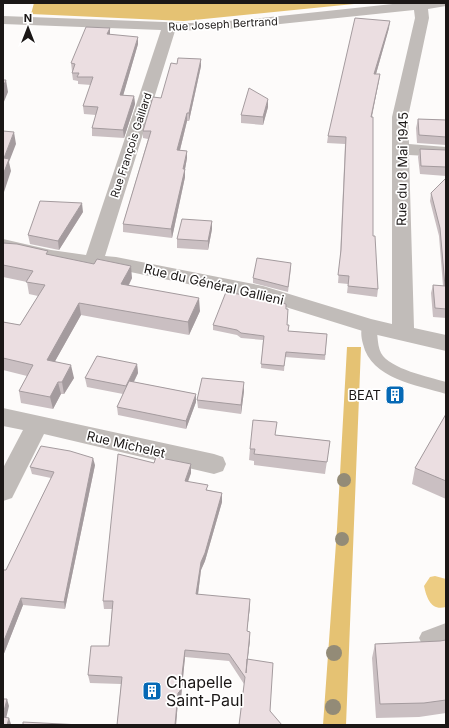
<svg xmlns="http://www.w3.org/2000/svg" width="449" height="728" font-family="Inter,sans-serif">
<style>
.green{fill:#edcc82}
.forest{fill:#e5c273}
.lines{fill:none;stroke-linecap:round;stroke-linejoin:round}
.service{fill:#c1bcb9;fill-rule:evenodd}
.minor{fill:#c1bcb9;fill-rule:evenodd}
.tree{fill:#938b77}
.wall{fill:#cabfc2}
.shaded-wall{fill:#a49b9e}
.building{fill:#ebdee1;stroke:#a49b9e}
.labels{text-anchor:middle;stroke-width:3.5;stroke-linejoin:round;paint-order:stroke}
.far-street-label{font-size:11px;fill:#1b1716;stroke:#fff}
.street-label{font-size:13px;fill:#1b1716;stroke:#fff}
.poi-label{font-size:13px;fill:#1b1716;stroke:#fff;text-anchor:end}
.near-poi-label{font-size:16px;fill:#1b1716;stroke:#fff;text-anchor:start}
</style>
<rect width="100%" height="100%" fill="#fdfbfa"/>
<path class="green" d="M435,576L446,579V607C431,611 427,599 424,586L430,577Z"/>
<path class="forest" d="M34,3H364L184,21L31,14Z
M347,347H361L346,725H323L337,529Z"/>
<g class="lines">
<path class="service" d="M369,321L374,322C379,331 376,343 381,353C390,369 429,377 446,382V394C417,385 371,379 363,344C361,337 360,329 364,322Z
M446,623V641L429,647L422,644L419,638L422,632Z"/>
<path class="minor" d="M402,3H446V6L428,9L429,18L408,117L409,144L446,147V157L409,155L414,328L446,335V351L369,333L260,299L116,269H93L62,265L3,251V239L51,250L86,255L161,30L3,24V16L191,23L243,20ZM414,10L415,18L392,117V324L371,319L263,286L116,257L105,256L175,31L243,28Z
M3,408L214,454L223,457L226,464L223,471L214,474L44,434L12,498L3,501V468L23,430L3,426Z"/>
</g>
<g class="tree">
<circle cx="344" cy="480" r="7"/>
<circle cx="342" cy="539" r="7"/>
<circle cx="334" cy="653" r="8"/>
<circle cx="333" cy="707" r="8"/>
</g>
<path class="wall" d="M110,28V34L138,44L123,95L134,96L135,104L124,138L92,136V128L96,115L84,114L83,106L91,85L78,84V81L73,80L72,73V71L71,63Z
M389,28L376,74H380L372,117L373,236L378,289L377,297L347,293L348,284L338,283L340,258L345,144L327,143L328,136Z
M177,64L201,66L189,121H187L180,150L187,151V158L185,169V177L172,238L123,232V224L148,139L143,138V131L161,98Z
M268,107L263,125L241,123V115Z
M418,119L446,120V145L417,143L416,128Z
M420,149L446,150V176L420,174L418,157Z
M446,178V318L433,317L431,293L433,285L443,286L439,236L430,201L431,193Z
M83,212L59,250L30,244L28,235Z
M212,221V229L208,250L177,248V239Z
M3,243L132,278L129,285L200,311L189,335L81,315L55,361L74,378L64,394H61L53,409L21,403L19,391L27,376L3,370V322L20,325L38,296L29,294L27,282L3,277Z
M291,268L288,292L253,283V278Z
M286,309L287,325L288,331L327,334L325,360L285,357L284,371L261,368L263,340L241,338L237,335L213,330V325Z
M137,364L138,373L134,382L196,394V402L186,429L118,415L117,407L123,394L87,387L85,378Z
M244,391L241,414L198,408L197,400Z
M446,414V499L412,484L415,468Z
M276,435L330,441L325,474L254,465V461L249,460L250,449Z
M154,463L191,464V473L188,482L208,490L222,493V502L205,561L201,570L198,594L250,606L247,631L250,632V640L244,684L229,661L185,657L181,698L178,701L176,725H117L121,684L90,683L88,675L109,646L112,609H104L103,601Z
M95,465L65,609L23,605L3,656V570H6L51,478L32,474L30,467Z
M446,640V713L419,717L376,718L372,658L375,644L440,641Z"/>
<path class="shaded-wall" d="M390,21L389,28L374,81V74Z
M110,28V35L107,34Z
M138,37V44L121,103L120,95Z
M201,59V66L189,121V113Z
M380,74L379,81L370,124L371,117Z
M6,80L8,92L3,104V87Z
M134,96L135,104L124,138L123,130Z
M268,99V107L263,125V117Z
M187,113V121L178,158L177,150Z
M14,132L16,144L9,162L11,171L3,195L4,158Z
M187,151V158L185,169V177L172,238L171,229Z
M82,203L83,212L59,250L58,241Z
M212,221V229L208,250V241Z
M131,266L132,278L123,296L121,284Z
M199,298L200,311L189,335L188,322Z
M79,303L81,315L49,372L47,360Z
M137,364L138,373L127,395L126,386Z
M71,365L74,378L64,394L62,382Z
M58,382L61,394L53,409L50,397Z
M244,382V391L241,414V405Z
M196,394V402L186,429V421Z
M93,458L95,465L65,609L64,602Z
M191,464V473L185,489V481Z
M222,493V502L205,561L201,570L197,602L196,594L201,562Z
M21,598L23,605L3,656V643Z
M250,599V606L246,639L247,631Z
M250,632V640L245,681L246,673Z
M185,650V657L181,698L178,701L176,725H175L178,693Z
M7,699L9,706L5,723L3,718V715Z
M9,718L11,724V725H7Z"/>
<path class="building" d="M355,18L390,21L374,74H380L371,117H373V236H375L378,289L348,286L349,276L338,275L341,250L346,137L328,136Z
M86,27L110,28L107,34L138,37L120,95L134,96L123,130L92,128L98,107L83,106L93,77H77L79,73H72L75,64L71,63Z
M178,58L201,59L189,113H187L177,150L187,151L183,169H185L171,229L123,224L151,131H143L153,97L161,98L171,63L177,64Z
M3,80H6L3,87Z
M249,88L268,99L263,117L241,115Z
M418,119L446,120V137L419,135Z
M3,131L14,132L4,158L9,159L3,175Z
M420,149L446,150V167L421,166Z
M446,178V309L435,308L433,285L445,286L440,228L431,193Z
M40,201L82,203L58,241L28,235Z
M182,219L212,221L208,241L177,239Z
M3,243L17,244L48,251L46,254L94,264L97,259L131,266L121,284L199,298L188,322L79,303L47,360L71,365L62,382H58L50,397L19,391L33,365L3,358V322L20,325L45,285L26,282L33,271L3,265Z
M257,258L291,263L288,287L253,278Z
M226,292L250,296V294L286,304V309H288L287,325H289L288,331L327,334L325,355L286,352L284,366L261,364L264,336L241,333L237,330L213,325Z
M97,356L137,364L126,386L85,378Z
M202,378L244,382L241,405L197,400Z
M129,381L196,394L186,421L117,407Z
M446,414V481L415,468Z
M253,420L277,422L275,435L330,441L327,462L254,454L255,449H250Z
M41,446L70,451L93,458L64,602L21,598L3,643V570H6L54,472L30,467Z
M118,454L154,463L156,457L191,464L185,481L208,485L206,490L222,493L205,553L201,562L196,594L250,599L247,631L250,632L246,673L247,659L273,663L270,711L282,725H239L245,677L229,654L185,650L180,691L178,693L175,725H117L122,677L88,675L91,646H109L113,601H103Z
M446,640V700L424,703L380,704L375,644L440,641Z
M3,699H7L3,715Z
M3,717L9,718L7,725H3Z
M23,722L81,725H23Z"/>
<defs>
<g id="building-square" transform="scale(1)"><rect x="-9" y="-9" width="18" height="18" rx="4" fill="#0669b5" stroke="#fff"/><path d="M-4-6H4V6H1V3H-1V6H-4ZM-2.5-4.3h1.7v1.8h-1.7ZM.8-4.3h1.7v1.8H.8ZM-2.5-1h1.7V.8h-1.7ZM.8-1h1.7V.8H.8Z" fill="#fff"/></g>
</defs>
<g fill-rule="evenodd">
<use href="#building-square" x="395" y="395"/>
<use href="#building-square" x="152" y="691"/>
</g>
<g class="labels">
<g class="far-street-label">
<text transform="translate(223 24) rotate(-3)" y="4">Rue Joseph Bertrand</text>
<text transform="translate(131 145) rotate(-72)" y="4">Rue François Gaillard</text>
</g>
<g class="street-label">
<text transform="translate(402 169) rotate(-89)" y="5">Rue du 8 Mai 1945</text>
<text transform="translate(214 284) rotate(13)" y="5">Rue du Général Gallieni</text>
<text transform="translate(126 444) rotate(13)" y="5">Rue Michelet</text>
</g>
<g class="poi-label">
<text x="381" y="400">BEAT</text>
</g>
<g class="near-poi-label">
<text x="166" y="688">Chapelle<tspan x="166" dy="18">Saint-Paul</tspan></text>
</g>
</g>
<rect width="449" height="728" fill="none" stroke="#1b1716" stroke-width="8"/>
<g transform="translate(28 28)" stroke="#ffffff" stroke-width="3" paint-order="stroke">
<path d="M0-3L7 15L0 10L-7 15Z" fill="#1b1716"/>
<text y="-6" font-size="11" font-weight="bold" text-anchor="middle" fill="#1b1716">N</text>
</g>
</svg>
